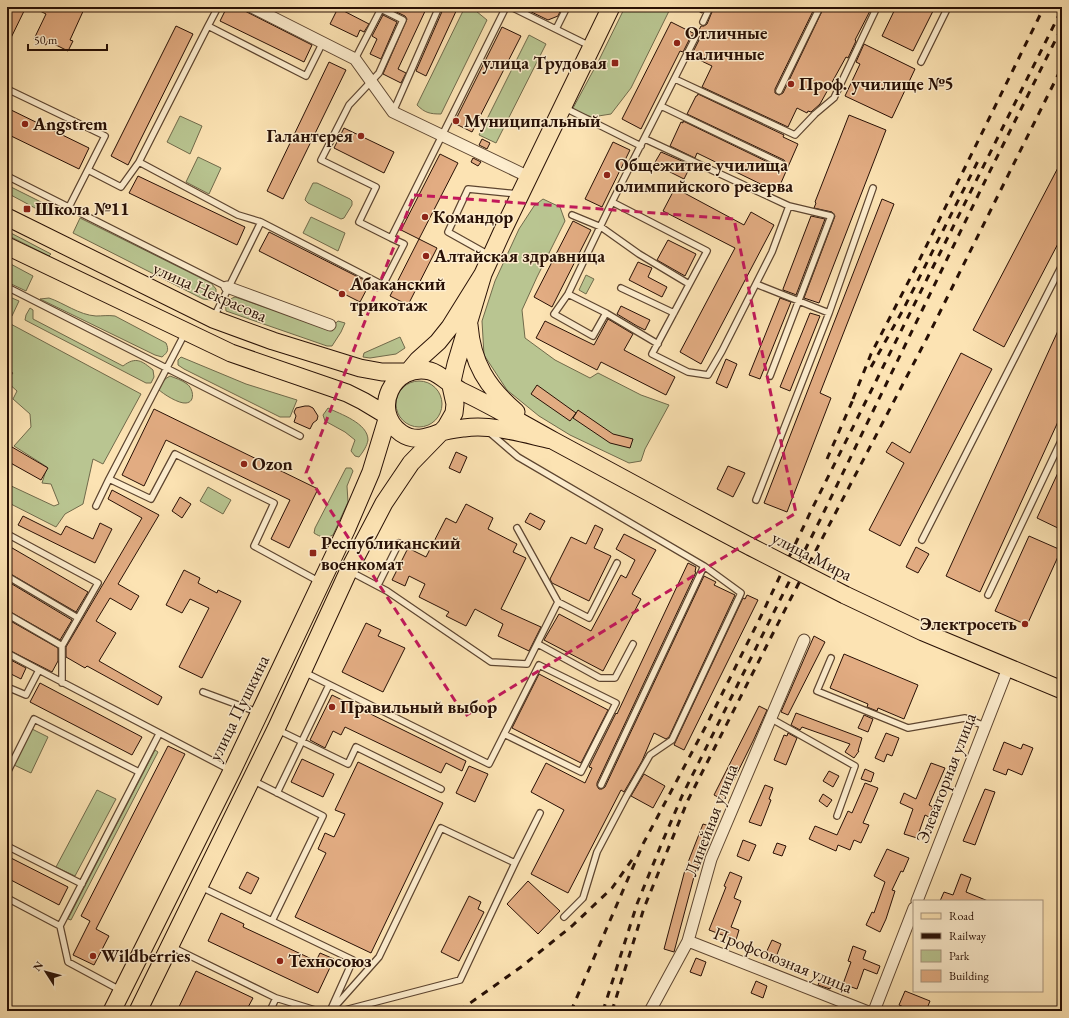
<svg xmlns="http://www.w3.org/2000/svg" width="1069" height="1018" font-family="'EB Garamond',serif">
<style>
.green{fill:#b9c591;stroke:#706a4b}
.building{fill:#e2ac82;stroke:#281005}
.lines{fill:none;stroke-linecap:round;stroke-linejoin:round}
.service-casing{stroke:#5d4530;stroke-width:8}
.minor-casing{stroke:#5d4530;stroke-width:13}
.primary-casing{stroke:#281005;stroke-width:19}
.service{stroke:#fdedce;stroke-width:5.5}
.minor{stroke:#fdedce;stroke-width:11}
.primary{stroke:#fce3b3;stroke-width:17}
.rail{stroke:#281005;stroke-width:3;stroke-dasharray:7 7;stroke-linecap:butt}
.primary-bridge-casing{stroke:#281005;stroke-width:19;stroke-linecap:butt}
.primary-bridge{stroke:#fce3b3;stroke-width:17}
.marked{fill:none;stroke:#c2185b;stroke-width:3;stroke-dasharray:8 5;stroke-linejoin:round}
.poi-dot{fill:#8f2418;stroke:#fdedce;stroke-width:1.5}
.labels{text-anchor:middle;stroke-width:3;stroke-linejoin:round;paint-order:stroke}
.poi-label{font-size:18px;font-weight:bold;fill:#281005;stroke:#fdedce;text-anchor:start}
.street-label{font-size:18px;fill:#281005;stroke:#fdedce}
</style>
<rect width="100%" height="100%" fill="#fce3b3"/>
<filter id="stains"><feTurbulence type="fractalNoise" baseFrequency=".005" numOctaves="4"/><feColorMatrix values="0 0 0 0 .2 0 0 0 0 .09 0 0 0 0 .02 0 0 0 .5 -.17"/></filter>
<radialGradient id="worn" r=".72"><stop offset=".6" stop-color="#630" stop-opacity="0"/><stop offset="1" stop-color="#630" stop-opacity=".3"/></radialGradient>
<path class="green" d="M625,7H671L631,88L611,114L592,117L572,110L599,60Z
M463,11H476L487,20L441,114C430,114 425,113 417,105Z
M529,35L546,44L496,143L479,135Z
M180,116L202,126L190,154L167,142Z
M198,157L221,168L209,194L186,182Z
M313,183H317L350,199L352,201V205L344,218L341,219L308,203L305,200L306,197Z
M7,185L63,213L50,216L9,194L7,195Z
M543,199L560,207L565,221L537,277L522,310L525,338L555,360L590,378L598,373L641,395L669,405L645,449L641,461L629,463L570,435L539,416L507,390L484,355L482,321L495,281L519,229L534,206Z
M311,217L345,233L338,251L303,233Z
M80,218L211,283L216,289V295L211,300L203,299L73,233Z
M7,231L51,254L49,256L7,235Z
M7,262L33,276L26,291L7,282Z
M586,275L594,279L586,294L579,290Z
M235,297L329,329L338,321L345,323L341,332L332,346H327L226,311C225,303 227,300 235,297Z
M7,298H12L19,301L12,316L7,313Z
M49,298C64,303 79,315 96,316C102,316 108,315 115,316L166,343C169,350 168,352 162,357L155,355L40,299Z
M30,308L33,310V319L123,366C136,356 142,361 153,370L154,377L151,383H146L25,320L26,315Z
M7,322L141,394L103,464L93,459L83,504L65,514L56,527L7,502V484L54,506L59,504L51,484L42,483L47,467L14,446L31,427L30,414L13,399L17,391L7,382V380L13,373L7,369Z
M400,337L405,348L396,354L370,358L363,357L364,353Z
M181,357L246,384L297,400L290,417H280L184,369L178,365V360Z
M170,376C175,378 182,380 187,384C193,388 196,402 186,403C179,404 163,394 158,389L165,379Z
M396 404a23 23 0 1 1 46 0a23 23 0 1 1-46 0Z
M328,408C340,414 368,423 368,440C367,446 363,452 359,457L355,456L351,451L355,440L345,432L325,421L323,415Z
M346,468H351L353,471L347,486L348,502L333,535C326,539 320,537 314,533L315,528Z
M208,487L231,500L223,514L200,501Z
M32,729L48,737L31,773L14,765Z
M155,750L158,752L71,920L68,919Z
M97,790L116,799L75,876L56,867Z"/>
<path class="building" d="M7,7H26L7,46Z
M32,7H85L70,40L73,41L68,51L48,41L46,45L34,39L46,14Z
M227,7H237L312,45L304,62L220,21Z
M386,7H427L398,69L406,73L401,83L383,74L407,19L405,16Z
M444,7H458L426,76L416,71Z
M521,7H562L558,16L548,20Z
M690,7H705L702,13Z
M714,7H815L775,89V93L779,95L783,93L824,7H872L855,40L856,41L848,58L846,57L820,104L811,112L808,111L807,113L797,108L788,127L702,87L712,66L691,56L699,40V36L697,34L701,26H704L707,24Z
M896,7H935L913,51L882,36Z
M338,8L369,24L364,32L360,30L357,37L330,24Z
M383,15L397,22L381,59L370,54L377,39L372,36Z
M671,22L695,34L691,36L683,52L680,51L641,129L622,119Z
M176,26L193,34L128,165L111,156Z
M502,27L521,36L472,132L454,123Z
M864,44L915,69L892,118L845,96L860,64L856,62Z
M329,62L346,70L283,199L267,191Z
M698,94L784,135L783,137L798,144L777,192L697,153L695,158L670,146L681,122L683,123V121L780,168H783L786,166V163L784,160L687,114L696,96H697Z
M7,108L89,148L79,169L7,134Z
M849,115L886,130L819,303L804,298L835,216L832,212L814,208L816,203L815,202Z
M344,128L394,152L384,173L334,148Z
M482,139L490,143L487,149L479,145Z
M613,142L630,150L602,207L585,199Z
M661,152L691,165L684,179L654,164Z
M440,154L458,163L419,239L401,230Z
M473,158L481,162L478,166L471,162Z
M1062,160V236L1004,347L973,330Z
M138,176L245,227L237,245L129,193Z
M675,188L744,225L751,212L774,225L701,364L680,352L735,248L663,211Z
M882,199L894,204L820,393L831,398L787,512L764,503Z
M811,216L825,219L796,295L794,294L783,290V289Z
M573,221L591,230L552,307L534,297Z
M269,232L370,283L360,302L259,251Z
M419,239L437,248L408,305L390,296Z
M668,240L696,254L685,276L657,260Z
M638,262L652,268L648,277L667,287L662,297L629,280Z
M780,298L791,302L760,379L749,375Z
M621,306L650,320L645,330L637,326L617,314Z
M810,313L820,316L790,391L780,387Z
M608,319L633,334L624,350L675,377L666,395L601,362L597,370L536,338L545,321L594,345Z
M1062,322V413L980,592L946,576Z
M961,353L992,369L900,546L869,530L904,463L886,452L892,442L910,453Z
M726,359L737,364L727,388L716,383Z
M537,385L576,413L570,421L531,394Z
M305,406H309L313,408L318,416L317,420L313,423L310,429L294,422L296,416L294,412L296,408Z
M154,409L318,489L289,548L271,539L290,500L166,440L144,486L122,475Z
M578,410L613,434L633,439L630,448L610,443L573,418Z
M12,447L48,468L41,480L7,461V456Z
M456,452L467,457L460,473L449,468Z
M1062,464V530L1037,518Z
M728,466L745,473L733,497L717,489Z
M112,490L159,515L118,584L139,596L131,610L110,598L96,621L116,633L99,661L162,697L158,705L87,666L85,668L66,657V647L142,518L108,499Z
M180,497L191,504L182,518L172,511Z
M466,504L493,518L488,529L517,544L513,552L526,558L501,609L541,627L529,651L498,636L503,624L475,609L466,626L446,616L449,612L419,597L425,584L409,576L405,586L392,580L408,548L426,557L446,518L456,523Z
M530,513L545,521L540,530L525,522Z
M23,516L61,535L66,526L93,539L100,523L112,529L95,563L18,525Z
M595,525L603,529L594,548L611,556L589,601L552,583L550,579L571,537L586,544Z
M624,534L656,550L632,594L641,599L603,671L544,640L559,614L591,631L621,575L626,578L635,560L616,549Z
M1029,536L1061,550L1027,625L995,611Z
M7,545L88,592L76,612L7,572Z
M916,547L929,554L918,573L906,567Z
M688,563L696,567L695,572H696L597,783V786L599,789H602L605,787L704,576L716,582L714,585L735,595L669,737L666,739L654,733L642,761L624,792L621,790L568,893L531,874L564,810L531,792L546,763L585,783L592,768L589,767L616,713L617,714Z
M184,570L200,578L198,583L217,593L218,590L241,601L202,678L179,667L209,608L190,599L182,613L166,605Z
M7,581L72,620L60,640L7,610Z
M747,595L758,600L684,750L674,745L743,598L745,599Z
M7,619L58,648V661L52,672L7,649Z
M366,623L381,630L378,636L405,648L383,692L342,672Z
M814,636L825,642L788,715L781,712Z
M844,654L918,685L904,719L878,708L877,711L867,707L868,704L830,688Z
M7,658L26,668L21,679L7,672Z
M539,674L608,710L581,763L512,728Z
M40,683L142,737L132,755L30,702Z
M332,695L466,761L462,771L446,763L441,773L345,727L341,735L333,731L325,748L310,740Z
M759,706L767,710L754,739L724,800L714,795Z
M796,713L862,738L858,751H859L854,758L845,752L850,744L802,727L800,730L791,725Z
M864,715L873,719L868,732L858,728Z
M788,733L797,738L786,765L774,760L784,735L787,736Z
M886,733L899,738L892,756L887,754L884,762L875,758Z
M1004,742L1021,749L1023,744L1033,748L1022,775L1008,769L1006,775L993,770Z
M168,746L185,754L96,929L109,936L94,965L73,955L90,921L81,916Z
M302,759L334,774L323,797L291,782Z
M358,762L443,803L371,953L295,917L326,853L318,849L325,833L334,837L345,814L335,810Z
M931,763L945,768L929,805L933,807L929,817L925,815L917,838L904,834L913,809L900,803L904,793L916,799Z
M469,766L488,774L475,802L456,793Z
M865,769L874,773L871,782L861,779Z
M829,771L839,776L833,787L823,781Z
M644,774L665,786L653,808L631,796Z
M865,783L878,788L863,823L869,825L861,843L854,840L850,850L838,845L836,851L809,839L815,826L837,835L848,811L852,813Z
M765,785L773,788L769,799L771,800L761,826L749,822Z
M985,789L995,792L975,845L963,841Z
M823,794L832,800L827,807L819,801Z
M703,824L713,827L695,873L674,952L664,949L685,870Z
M743,840L756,845L749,861L737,856Z
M777,843L786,846L782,856L773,853Z
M887,849L909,858L903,872L901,871L892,890L895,891L886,919L880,932L866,925L872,912L874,913L885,882L874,876Z
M7,856L68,887L59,905L7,878Z
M247,872L259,878L251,894L239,888Z
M730,872L742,877L734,898L741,901L731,927L739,930L736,940L709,930L726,887L724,886Z
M961,874L971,878L966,892L988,901H940L944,892L953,895Z
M528,881L560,911L538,934L507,904Z
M469,896L481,902L478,909L484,912L459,961L441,952Z
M221,913L244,924L243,927L316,961L320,953L334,959L318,993L208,941Z
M772,940L781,944L776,957L766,953Z
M853,946L866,951L863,959L880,966L877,974L864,969L857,989L843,984L851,962L848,961Z
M696,958L706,962L701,976L690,972Z
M196,971L253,998L246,1011H177Z
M822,975L834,979L830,989L818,985Z
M756,981L767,986L763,998L751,993Z
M905,991L930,1001L926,1011H913L899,1005Z"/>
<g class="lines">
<g class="service-casing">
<path id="service" d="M511,7L590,46
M381,9L403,20L379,73L349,105L321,160L376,187L359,222L391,238
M703,22L710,7
M208,26L218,7
M556,29L567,7
M355,59L382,7
M921,62L948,7
M675,79L795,135L815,114L834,98L877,7
M7,89L105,136L69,207
M779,91L820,7
M661,106L782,164
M565,108L641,146
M393,112L439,7
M88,170L121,187L139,162
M7,176L227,287
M612,202L707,251L652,354L688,372L708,375L722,351L772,252L789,206L645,139
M572,215L601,227L639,254L689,284
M261,222L383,285L404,244L391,238L506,7
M489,255L448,232L468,189L518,194
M756,284L829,313
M7,287L300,436
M621,288L674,313
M568,294L606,313L658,344
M606,313L593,336L554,314L568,294L612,202L695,38
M214,317L261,222L238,215L139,162L208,26L306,76L323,42
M185,333L109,479L151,499L175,454L274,503L254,546L320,582
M770,376L831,216L789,206
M490,433L518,457L704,566L741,593L672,740L650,755L626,797L597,852L583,898L564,917
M756,500L829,313L873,188
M96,506L109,479
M9,535L98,583L62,646V683
M922,540L1062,265
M351,572L387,591L491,662L527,664L558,602L517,528
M7,576L78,618
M378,585L399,543
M988,595L1062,439
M558,602L589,618L617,563
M7,614L62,646
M538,644L600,678H615L633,644
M7,653L39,670
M831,658L817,691L908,728L965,718L985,726
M304,672L489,764L539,665L616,703L581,772L504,734
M7,687L26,695L39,670L230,770
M203,692L257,712
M770,718L855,766L837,816
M278,730L348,764L356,747L441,789
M7,773L34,719L139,772
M254,781L323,816L272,921L353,960L331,1009
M601,785L704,566
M277,793L329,685
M7,846L82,884
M201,887L272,921
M7,898L60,926L68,962L120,990
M60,926L159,734
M172,947L276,998L270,1011
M276,998L318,1011
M331,1011L379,957L441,828L515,863L540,813
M341,1011L460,980L515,863"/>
</g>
<g class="minor-casing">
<path id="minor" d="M252,7L355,59L393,112L529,177
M227,287L330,325
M917,901L1008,668
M688,941L866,1011
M650,1011L688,941L711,859L804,640
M874,1011L914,908"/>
</g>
<g class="primary-casing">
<path id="primary" d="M7,217L213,319L273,341L360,368L382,372H408
M7,246L231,353L347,393L363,401L388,416
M469,325C472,363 487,387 516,412
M408,372L418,360L438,342L450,327L483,274L502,232L611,7
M552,440C524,434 493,424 464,428C456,429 447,430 439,433C426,438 414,442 401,433C370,411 393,362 430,371C441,374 450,385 461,391C493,406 523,424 554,441C587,459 620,477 652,494C685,512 718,530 751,547
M845,595L923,632L1062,690
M112,1011L232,771L347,528L371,472L388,416
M138,1011L276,729L349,570L384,503L411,463L446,427L454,413L455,404L451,386L456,364L483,274"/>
</g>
<use href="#service" class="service"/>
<use href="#minor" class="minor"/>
<use href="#primary" class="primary"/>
<path class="rail" d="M871,367L903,310L980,157
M853,399L871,354L915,269L1044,7
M827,459L855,395
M459,1011L521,967L572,926L612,888L634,857
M571,1011L643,844L707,724L761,616L811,511L1062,9
M603,1011L637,904L661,845L682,796L820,520L987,177L1062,27
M612,1011L644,908L688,800L790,600L928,336L1062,67"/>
<g class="primary-bridge-casing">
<path id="primary-bridge" d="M751,547L845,595"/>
</g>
<use href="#primary-bridge" class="primary-bridge"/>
</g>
<path class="marked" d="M414,195L734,219L796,513L465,716L306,473Z"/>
<g class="poi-dot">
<circle cx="677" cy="43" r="4"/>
<rect x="611" y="59" width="8" height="8" rx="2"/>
<circle cx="791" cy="84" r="4"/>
<circle cx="456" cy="121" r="4"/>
<circle cx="25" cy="124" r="4"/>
<circle cx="361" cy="136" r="4"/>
<circle cx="607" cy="175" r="4"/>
<rect x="23" y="205" width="8" height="8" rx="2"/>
<circle cx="425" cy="217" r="4"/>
<circle cx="426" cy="256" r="4"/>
<circle cx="342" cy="294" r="4"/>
<circle cx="244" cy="464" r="4"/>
<rect x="309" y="549" width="8" height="8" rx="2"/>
<circle cx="1025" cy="624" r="4"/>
<circle cx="332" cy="707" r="4"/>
<circle cx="93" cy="956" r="4"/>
<circle cx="280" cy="961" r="4"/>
</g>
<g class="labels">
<g class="poi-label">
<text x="685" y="39">Отличные<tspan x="685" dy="21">наличные</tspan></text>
<text x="607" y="69" text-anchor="end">улица Трудовая</text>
<text x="799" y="90">Проф. училище №5</text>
<text x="464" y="127">Муниципальный</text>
<text x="33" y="130">Angstrem</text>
<text x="353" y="142" text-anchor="end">Галантерея</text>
<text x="615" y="171">Общежитие училища<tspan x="615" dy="21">олимпийского резерва</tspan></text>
<text x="35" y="215">Школа №11</text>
<text x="433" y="223">Командор</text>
<text x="434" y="262">Алтайская здравница</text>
<text x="350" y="290">Абаканский<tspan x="350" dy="21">трикотаж</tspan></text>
<text x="252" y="470">Ozon</text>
<text x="321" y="549">Республиканский<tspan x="321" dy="21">военкомат</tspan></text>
<text x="1017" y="630" text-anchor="end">Электросеть</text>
<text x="340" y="713">Правильный выбор</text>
<text x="101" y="962">Wildberries</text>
<text x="288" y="967">Техносоюз</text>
</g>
<g class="street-label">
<text transform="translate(210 292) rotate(24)" y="6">улица Некрасова</text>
<text transform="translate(812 556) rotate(27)" y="6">улица Мира</text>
<text transform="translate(239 708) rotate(-64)" y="6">улица Пушкина</text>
<text transform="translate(946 778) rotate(-69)" y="6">Элеваторная улица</text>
<text transform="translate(711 820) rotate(-69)" y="6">Линейная улица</text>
<text transform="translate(783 960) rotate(22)" y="6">Профсоюзная улица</text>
</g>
</g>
<rect width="1069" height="1018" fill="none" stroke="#fce3b3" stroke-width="24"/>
<rect x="8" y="8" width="1053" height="1002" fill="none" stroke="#281005" stroke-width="2"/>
<rect x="12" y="12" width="1045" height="994" fill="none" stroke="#281005"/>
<rect x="913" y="900" width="130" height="92" fill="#fdedce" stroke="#a8957e"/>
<rect x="921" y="913" width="20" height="6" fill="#fce3b3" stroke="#a8957e"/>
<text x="949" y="920" font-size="12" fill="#281005">Road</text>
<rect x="921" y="933" width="20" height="6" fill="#281005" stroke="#a8957e"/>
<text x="949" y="940" font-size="12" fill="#281005">Railway</text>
<rect x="921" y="950" width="20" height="12" fill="#b9c591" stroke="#a8957e"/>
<text x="949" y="960" font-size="12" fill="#281005">Park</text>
<rect x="921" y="970" width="20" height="12" fill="#e2ac82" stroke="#a8957e"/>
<text x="949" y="980" font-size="12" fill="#281005">Building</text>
<g transform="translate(46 972) rotate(306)" stroke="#fdedce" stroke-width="3" paint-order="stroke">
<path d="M0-3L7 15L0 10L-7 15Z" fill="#281005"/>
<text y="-6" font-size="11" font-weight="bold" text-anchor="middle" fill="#281005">N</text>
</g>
<path d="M28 44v6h79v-6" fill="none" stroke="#281005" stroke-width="2"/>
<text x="34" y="44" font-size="12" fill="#281005" stroke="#fdedce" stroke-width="3" paint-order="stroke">50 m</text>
<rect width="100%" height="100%" filter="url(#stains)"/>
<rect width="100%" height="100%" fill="url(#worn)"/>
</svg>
